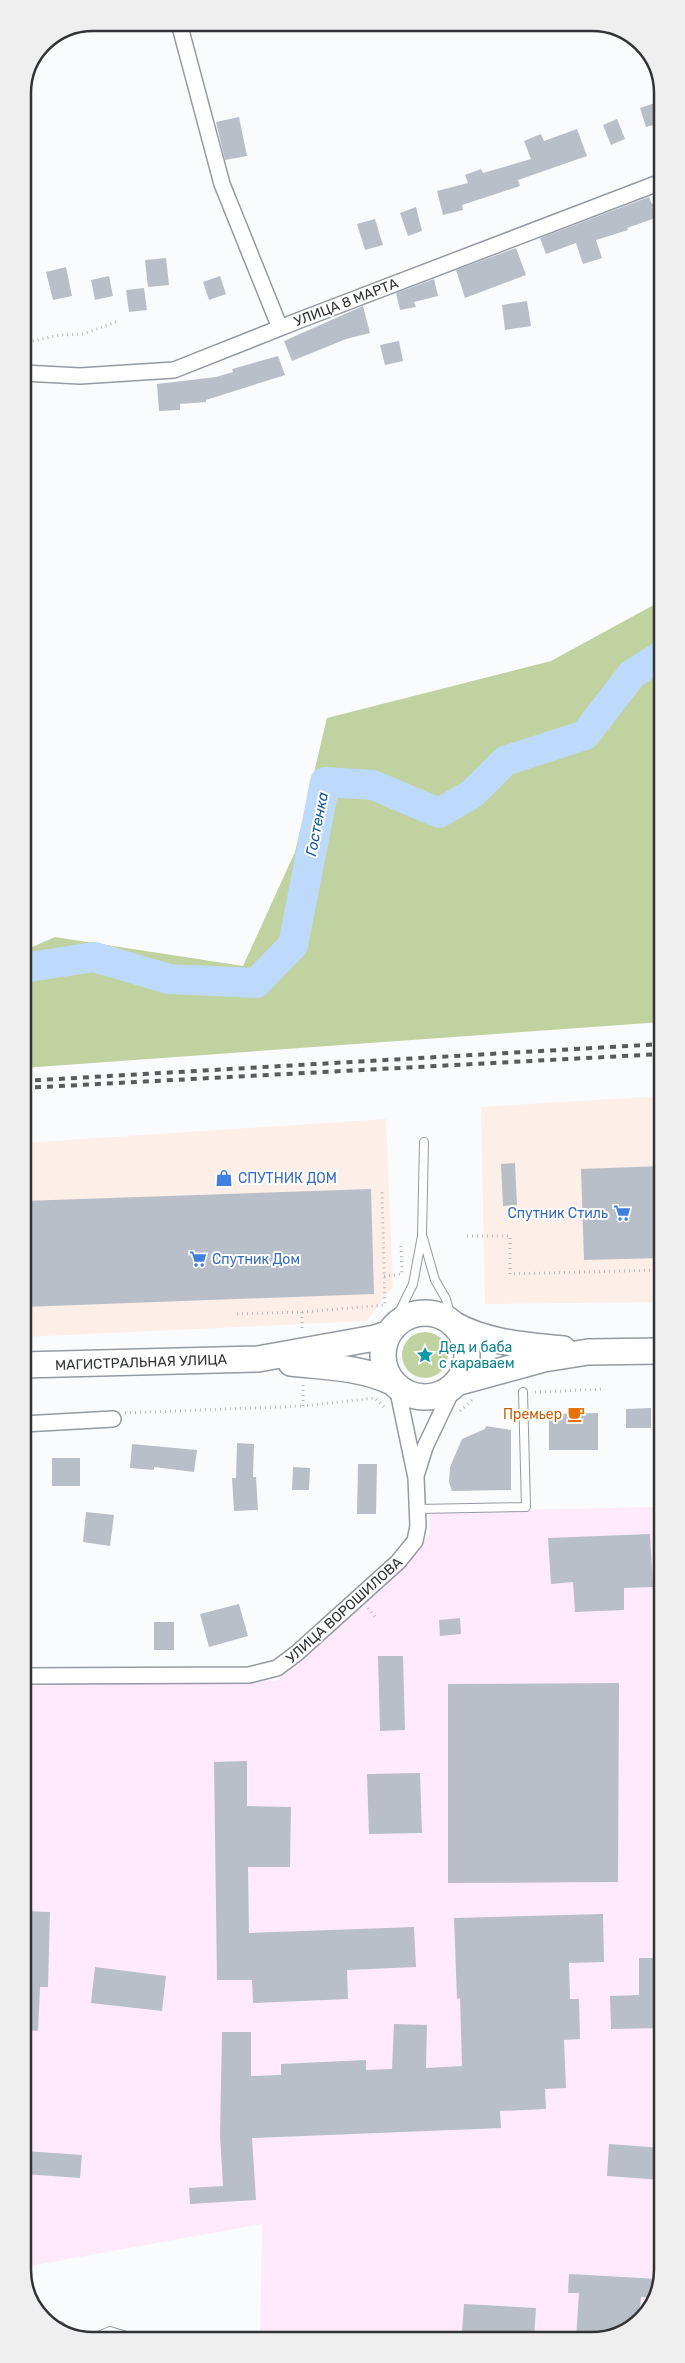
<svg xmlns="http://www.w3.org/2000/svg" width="685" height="2363" font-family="Rubik,sans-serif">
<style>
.commercial{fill:#fdeee8}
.industrial{fill:#feeafb}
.green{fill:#bfd2a0}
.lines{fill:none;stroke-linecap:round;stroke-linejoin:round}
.river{stroke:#bddafc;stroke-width:30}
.building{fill:#b8bfc8}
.service-casing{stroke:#949aa3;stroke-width:10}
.minor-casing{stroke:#949aa3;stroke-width:18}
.primary-casing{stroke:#949aa3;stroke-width:28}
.path{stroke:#b8b9bc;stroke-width:3;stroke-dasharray:1 4;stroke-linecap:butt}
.service{stroke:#fff;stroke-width:8}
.minor{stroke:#fff;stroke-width:15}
.primary{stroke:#fff;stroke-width:25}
.rail{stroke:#585a5d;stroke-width:4;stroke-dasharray:6 6;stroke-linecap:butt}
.labels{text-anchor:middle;stroke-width:4;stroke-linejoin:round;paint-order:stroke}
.street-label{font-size:14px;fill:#313337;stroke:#fff}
.shop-label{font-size:14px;fill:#366cbe;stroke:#fff;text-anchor:start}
.culture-label{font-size:14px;fill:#0d838f;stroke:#fff;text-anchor:start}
.food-label{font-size:14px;fill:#c56008;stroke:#fff;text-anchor:end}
.water-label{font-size:15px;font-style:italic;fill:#125698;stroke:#fff}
.rim{fill:none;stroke:#313337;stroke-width:2.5}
</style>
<rect width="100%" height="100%" fill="#fafbfd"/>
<path class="commercial" d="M662,1096V1302L485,1304L481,1107Z
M386,1119L393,1287L367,1321L23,1337V1143Z"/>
<path class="industrial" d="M662,1507V2270L645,2316L606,2339L260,2340L262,2224L24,2267V1679L277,1681L430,1534L429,1511Z"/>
<path class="green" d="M661,601L662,1022L23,1068V951L55,937L243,966L295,852L327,718L551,661Z
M402 1355a23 23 0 1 1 46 0a23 23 0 1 1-46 0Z"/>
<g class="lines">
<path class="river" d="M23,968L94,957L169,979L256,983L293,945L325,782L373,785L439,813L472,794L505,761L585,735L632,674L661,656"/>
</g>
<path class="building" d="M661,101V123L646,127L640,108Z
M239,117L247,156L225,160L216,122Z
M617,119L625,139L611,145L603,125Z
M577,129L587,156L518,180L520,186L462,205L463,210L443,215L437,191L468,183L465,175L481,169L483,173L531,159L524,141L541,134L544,141Z
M649,197L652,204L656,202L661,216L627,228L628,230L596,240L602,258L583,264L576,243L546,254L540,238Z
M416,207L422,231L408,236L400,213Z
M375,219L383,245L365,250L357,224Z
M516,248L526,275L465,298L456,270Z
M166,258L169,285L148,287L145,260Z
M66,267L72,296L53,300L46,272Z
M109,276L113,296L95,300L91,280Z
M220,276L226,294L209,300L203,282Z
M434,279L438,296L414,302L416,307L400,310L396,293Z
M144,288L147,310L129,312L126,290Z
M527,301L531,326L505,330L502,305Z
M363,306L370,333L346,339L292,361L284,341Z
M399,341L403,361L385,365L380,345Z
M278,356L285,375L206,400V402L180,404V410L159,411L157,384L216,377L233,372L232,369Z
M515,1163L517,1205L503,1206L501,1164Z
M662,1166V1258L584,1260L581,1169Z
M371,1189L374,1294L23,1307V1201Z
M651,1408V1428H626V1409Z
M598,1413V1450H549V1414Z
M486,1426L511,1430V1490L452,1491L449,1482L450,1467L462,1439L485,1429Z
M237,1443L254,1444L253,1477H256L258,1510L234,1511L232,1478H236Z
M132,1444L197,1450L194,1472L154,1467V1470L130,1468Z
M52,1458H80V1486H52Z
M358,1464H377L376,1514H357Z
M293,1467L310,1468L309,1490H292Z
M86,1512L114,1515L110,1546L83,1542Z
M650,1534L653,1587L624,1588V1610L575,1612L573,1582L551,1584L548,1538Z
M239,1604L248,1636L209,1647L200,1614Z
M460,1618L461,1634L440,1636L439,1620Z
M154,1622H174V1650H154Z
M378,1656H403L405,1730L380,1731Z
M619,1683L618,1882L448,1883V1684Z
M247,1761V1806L291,1807L290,1867H248L249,1933L414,1927L416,1967L347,1970L348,1999L253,2003L252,1980H217L214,1762Z
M420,1773L422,1833L369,1834L367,1774Z
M24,1911L50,1912L48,1987H40L38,2031L24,2030Z
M603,1914L604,1962L569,1963L570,1999H579L580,2039L564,2040L566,2088L545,2089L546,2109L500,2111L501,2128L252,2138L256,2200L190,2204L189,2188L223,2186L220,2135L222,2032H251V2076L281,2075V2064L366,2060V2070L392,2069L394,2024L427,2025L426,2068L462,2066L460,1998L457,1999L454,1918Z
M639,1958H662V2028L611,2029L610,1996L639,1995Z
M95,1967L166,1976L162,2011L91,2003Z
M609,2144L662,2148V2180L607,2176Z
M24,2151L82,2155L80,2178L24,2174Z
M569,2274L659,2279L652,2298L641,2297L639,2320L606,2339H576L579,2293H568Z
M464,2304L536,2308L534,2339H519L520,2335L462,2331Z"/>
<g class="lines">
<g class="service-casing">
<path id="service" d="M423,1238L435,1280L446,1299L452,1321
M392,1327L413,1284L422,1236L424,1142
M417,1509L526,1507L523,1392
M60,2326L66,2331
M89,2340L110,2331L140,2340"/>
</g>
<g class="minor-casing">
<path id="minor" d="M179,23L222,184L280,328
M23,373L80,376L174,370L300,320L661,182
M23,1424L113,1419
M416,1476L425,1447L454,1386
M24,1676L249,1675L277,1668L297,1653L398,1562L415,1541L418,1526L416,1478L397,1387"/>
</g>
<g class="primary-casing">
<path id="primary" d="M383 1355a42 42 0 1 1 84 0a42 42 0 1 1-84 0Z
M453,1324C486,1343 526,1345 563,1349
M291,1363C325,1367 360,1367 392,1382
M23,1365L258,1359L375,1338L388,1334
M456,1383L544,1359L588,1352L662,1351"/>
</g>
<path class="path" d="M23,343L60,335L83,334L116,322
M467,1236H510V1274L657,1270L662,1273
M384,1276L402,1274L401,1244
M302,1312V1331
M237,1314L302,1312L385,1305L382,1192
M303,1385V1406L375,1398L386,1409
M535,1392L605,1389
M460,1411L472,1400
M125,1413L303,1406
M368,1608L377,1619"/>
<use href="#service" class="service"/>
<use href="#minor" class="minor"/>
<use href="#primary" class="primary"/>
<path class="rail" d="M23,1081L662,1044
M23,1088L662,1054"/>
</g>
<defs>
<g id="shop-bare" transform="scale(1.35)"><path d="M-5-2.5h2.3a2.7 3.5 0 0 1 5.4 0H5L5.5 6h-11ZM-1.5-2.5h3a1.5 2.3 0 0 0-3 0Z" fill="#3f7fe0" stroke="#fff" stroke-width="2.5" paint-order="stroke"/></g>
<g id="supermarket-bare" transform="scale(1.35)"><path d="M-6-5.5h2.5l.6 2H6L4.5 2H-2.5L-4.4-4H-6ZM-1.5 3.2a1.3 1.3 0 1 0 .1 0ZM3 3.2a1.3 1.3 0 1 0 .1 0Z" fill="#3f7fe0" stroke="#fff" stroke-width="2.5" paint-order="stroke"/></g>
<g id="sight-bare" transform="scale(1.35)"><path d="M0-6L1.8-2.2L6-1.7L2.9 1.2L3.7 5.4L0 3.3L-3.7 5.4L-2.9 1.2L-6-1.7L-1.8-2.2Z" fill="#0f9aa8" stroke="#fff" stroke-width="2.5" paint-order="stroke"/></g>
<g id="cafe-bare" transform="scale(1.35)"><path d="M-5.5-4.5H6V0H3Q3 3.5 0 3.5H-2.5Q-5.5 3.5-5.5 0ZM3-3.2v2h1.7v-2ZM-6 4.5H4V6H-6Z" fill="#e8710a" stroke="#fff" stroke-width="2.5" paint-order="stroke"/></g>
</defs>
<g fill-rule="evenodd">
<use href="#shop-bare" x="224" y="1178"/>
<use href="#supermarket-bare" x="622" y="1213"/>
<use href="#supermarket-bare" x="198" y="1259"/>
<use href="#sight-bare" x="425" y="1355"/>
<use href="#cafe-bare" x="576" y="1414"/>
</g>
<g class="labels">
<g class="street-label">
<text transform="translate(346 302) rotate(-21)" y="5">УЛИЦА 8 МАРТА</text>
<text transform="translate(141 1362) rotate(-2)" y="5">МАГИСТРАЛЬНАЯ УЛИЦА</text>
<text transform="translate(344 1610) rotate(-42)" y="5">УЛИЦА ВОРОШИЛОВА</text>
</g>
<g class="shop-label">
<text x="238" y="1183">СПУТНИК ДОМ</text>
<text x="608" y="1218" text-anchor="end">Спутник Стиль</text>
<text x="212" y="1264">Спутник Дом</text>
</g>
<g class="culture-label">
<text x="439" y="1352">Дед и баба<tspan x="439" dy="16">с караваем</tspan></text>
</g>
<g class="food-label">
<text x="562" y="1419">Премьер</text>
</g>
<g class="water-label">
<text transform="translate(317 824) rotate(-79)" y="5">Гостенка</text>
</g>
</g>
<path d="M0 0H685V2363H0ZM93 31H592A62 62 0 0 1 654 93V2270A62 62 0 0 1 592 2332H93A62 62 0 0 1 31 2270V93A62 62 0 0 1 93 31Z" fill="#efefef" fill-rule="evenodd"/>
<path class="rim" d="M93 31H592A62 62 0 0 1 654 93V2270A62 62 0 0 1 592 2332H93A62 62 0 0 1 31 2270V93A62 62 0 0 1 93 31Z"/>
</svg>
